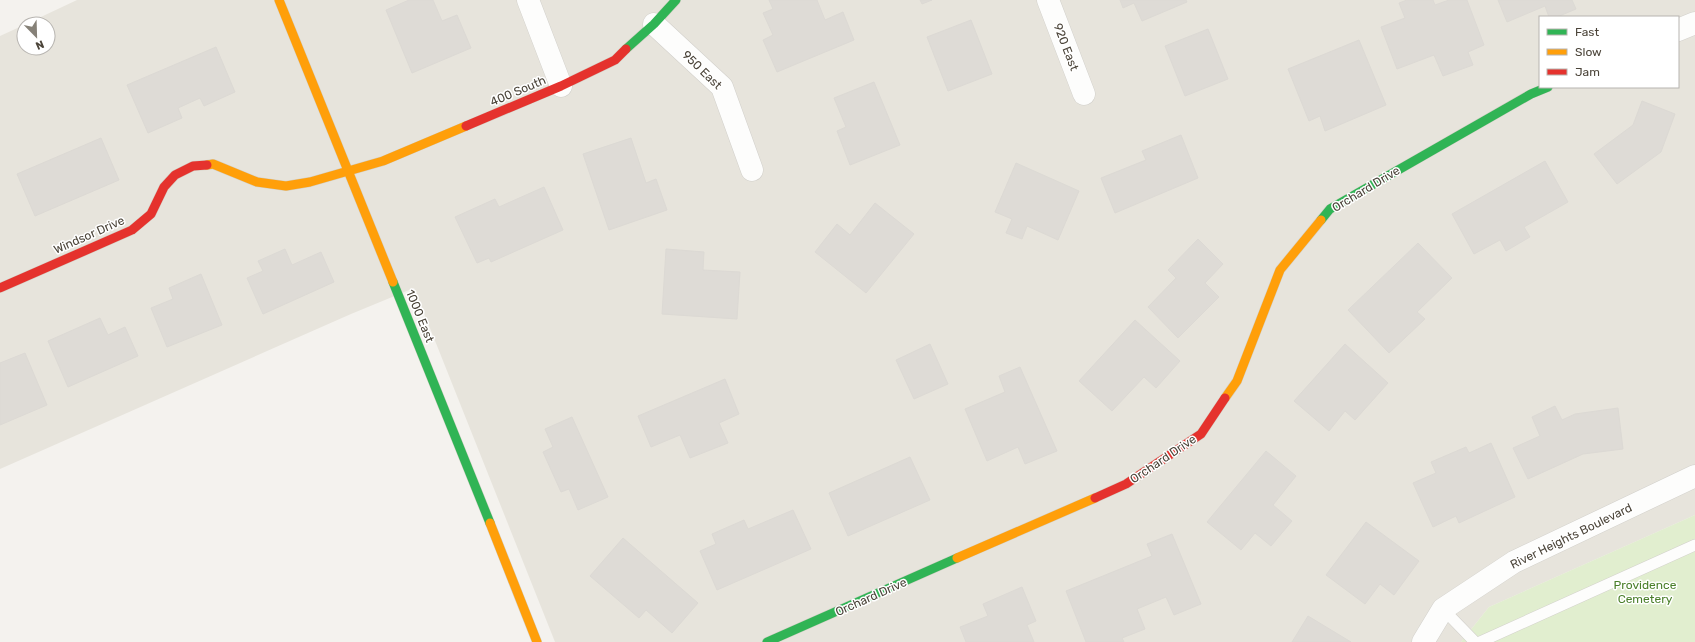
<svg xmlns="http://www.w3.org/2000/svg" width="1695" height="642" font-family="Rubik,sans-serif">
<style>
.residential{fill:#e7e4dc;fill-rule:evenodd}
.green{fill:#e1eecf}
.building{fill:#dedbd6;stroke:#dcd9d4}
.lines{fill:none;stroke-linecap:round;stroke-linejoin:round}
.lane-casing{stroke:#d2d0cb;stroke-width:12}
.street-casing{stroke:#d2d0cb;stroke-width:23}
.fast-casing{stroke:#d3cfc5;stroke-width:10}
.slow-casing{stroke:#d3cfc5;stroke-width:10}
.jam-casing{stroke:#d3cfc5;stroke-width:10}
.lane{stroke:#fdfdfc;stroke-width:11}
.street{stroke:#fdfdfc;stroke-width:22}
.fast{stroke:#30b455;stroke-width:9}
.slow{stroke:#ff9f0a;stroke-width:9}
.jam{stroke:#e5322d;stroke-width:9}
.labels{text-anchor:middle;stroke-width:3;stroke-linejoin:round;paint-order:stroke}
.street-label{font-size:12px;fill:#4b4439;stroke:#fff}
.park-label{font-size:12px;fill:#4a7f2a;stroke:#fff}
</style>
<rect width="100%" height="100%" fill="#f4f2ee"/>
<path class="residential" d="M77,0H1695V515L1489,607L1461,642H555L414,288L351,314L0,469V36L24,25V48H48V24H26ZM1540,17H1678V87H1540Z"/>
<path class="green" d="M1695,515V642H1461L1489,607Z"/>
<path class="building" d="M409,0H433L442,21L457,15L471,48L412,73L386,10Z
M769,0H817L825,20L843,12L854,40L777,72L763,40L773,35L763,13L773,9Z
M920,0H932L922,4Z
M1120,0H1186L1187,2L1142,21L1134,3L1123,8Z
M1407,0H1433L1435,5L1449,0H1467L1484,45L1468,52L1473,65L1443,76L1434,55L1397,69L1381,27L1405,18L1399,3Z
M1498,0H1572L1576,9L1557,17H1549L1545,6L1507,22Z
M971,20L992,74L948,91L927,37Z
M1208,29L1228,79L1185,96L1165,46Z
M1359,40L1386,105L1325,131L1320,116L1309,121L1288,69Z
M216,47L235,92L204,106L200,98L178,108L182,118L148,133L127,85Z
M874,82L900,145L850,165L837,131L846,127L834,98Z
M1642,101L1675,114L1661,152L1617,184L1594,154L1633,125Z
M1181,135L1198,178L1115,213L1101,178L1146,160L1142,151Z
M101,138L119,180L35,216L17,174Z
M631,138L646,183L656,179L667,210L609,230L583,154Z
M1545,161L1568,202L1524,227L1530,237L1506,251L1500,240L1474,254L1452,214Z
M1016,163L1079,191L1058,240L1027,226L1022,239L1006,233L1012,219L995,212Z
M544,187L563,230L491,262L489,258L477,263L455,217L495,199L499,207Z
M875,203L914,234L866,293L815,252L837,224L850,235Z
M1198,239L1223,264L1205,283L1219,297L1178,338L1148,307L1176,278L1168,270Z
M1418,243L1452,278L1417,312L1425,319L1389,353L1348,310Z
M285,249L292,265L321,252L334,282L263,314L247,278L263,271L258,261Z
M666,249L704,252L703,270L740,272L737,319L662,314Z
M201,274L222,325L167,347L151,308L173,299L169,288Z
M100,318L108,335L125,327L138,356L68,387L48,341Z
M1135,320L1180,361L1156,388L1144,377L1112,411L1079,381Z
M930,344L948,384L914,399L896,360Z
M1345,344L1388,383L1355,420L1345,411L1329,431L1294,401Z
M25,353L47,405L0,425V363Z
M1020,367L1057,451L1025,464L1018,447L987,461L965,409L1005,392L999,376Z
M725,379L739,414L719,423L728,443L690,458L680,435L651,447L638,416Z
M1555,406L1562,420L1575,414L1618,408L1623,449L1583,454L1528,479L1513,448L1540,436L1532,417Z
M572,417L608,497L578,510L569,489L561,492L543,452L553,447L545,429Z
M1491,443L1515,497L1459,523L1456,516L1433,527L1413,483L1436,473L1431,462L1466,447L1469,453Z
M1266,451L1296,476L1273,505L1292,521L1271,546L1255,533L1241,550L1207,522Z
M910,457L930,500L848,536L829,493Z
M793,510L811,549L717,590L700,551L716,544L712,534L744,520L748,529Z
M1366,522L1419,561L1394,595L1380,584L1365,604L1326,575Z
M1172,534L1201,604L1174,615L1166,597L1137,609L1145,629L1122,638L1124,642H1086L1066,591L1152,556L1147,544Z
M623,538L698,603L672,633L646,610L639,618L590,576Z
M1022,587L1036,621L1027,625L1034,642H966L960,627L988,616L983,604Z
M1308,616L1351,642H1292Z"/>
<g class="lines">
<g class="lane-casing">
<path id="lane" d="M1443,609L1475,642
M1480,642L1695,545"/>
</g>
<g class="street-casing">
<path id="street" d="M528,0L561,86
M1048,0L1084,94
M654,24L722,87L752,170
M1678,30L1695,23
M1423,642L1443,609L1514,562L1695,476"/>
</g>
<g class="fast-casing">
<path id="fast" d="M626,49L654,24L676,0
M1321,220L1330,209L1531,94L1548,87
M393,282L490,523
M767,642L957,558"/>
</g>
<g class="slow-casing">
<path id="slow" d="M279,0L393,282
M207,165L213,164L257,182L286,186L310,182L383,161L466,126
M1225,398L1237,381L1280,270L1321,220
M490,523L537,642
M957,558L1095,498"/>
</g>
<g class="jam-casing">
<path id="jam" d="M466,126L561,86L615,60L626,49
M0,288L132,230L151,214L164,187L175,175L193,166L207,165
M1095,498L1126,484L1201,434L1225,398"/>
</g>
<use href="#lane" class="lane"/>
<use href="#street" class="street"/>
<use href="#fast" class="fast"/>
<use href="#slow" class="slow"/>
<use href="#jam" class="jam"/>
</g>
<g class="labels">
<g class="street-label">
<text transform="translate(1066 47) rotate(69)" y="4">920 East</text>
<text transform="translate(702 70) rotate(44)" y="4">950 East</text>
<text transform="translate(518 91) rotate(-23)" y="4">400 South</text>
<text transform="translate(1366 189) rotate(-31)" y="4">Orchard Drive</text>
<text transform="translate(89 235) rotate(-24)" y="4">Windsor Drive</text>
<text transform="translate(420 316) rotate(68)" y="4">1000 East</text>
<text transform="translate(1163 459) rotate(-34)" y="4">Orchard Drive</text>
<text transform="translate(1571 536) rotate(-26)" y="4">River Heights Boulevard</text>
<text transform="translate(871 597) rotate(-24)" y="4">Orchard Drive</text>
</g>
<g class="park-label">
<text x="1645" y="589">Providence<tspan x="1645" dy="14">Cemetery</tspan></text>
</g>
</g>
<rect x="1539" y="16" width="140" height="72" fill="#ffffff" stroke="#b7b4b0"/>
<rect x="1547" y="29" width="20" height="6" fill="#30b455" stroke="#b7b4b0"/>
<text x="1575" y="36" font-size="12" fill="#4b4439">Fast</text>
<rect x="1547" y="49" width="20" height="6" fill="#ff9f0a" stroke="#b7b4b0"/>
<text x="1575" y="56" font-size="12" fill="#4b4439">Slow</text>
<rect x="1547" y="69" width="20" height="6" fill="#e5322d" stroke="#b7b4b0"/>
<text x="1575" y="76" font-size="12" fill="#4b4439">Jam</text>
<g transform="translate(36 36) rotate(157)"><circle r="19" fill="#ffffff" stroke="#b7b4b0"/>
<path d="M0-3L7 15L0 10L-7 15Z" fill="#868178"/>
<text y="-6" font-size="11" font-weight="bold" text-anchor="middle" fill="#4b4439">N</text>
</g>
</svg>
